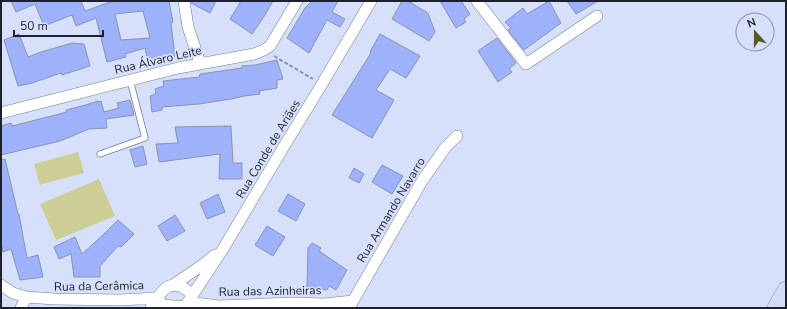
<svg xmlns="http://www.w3.org/2000/svg" width="787" height="309" font-family="'Nunito Sans',sans-serif">
<style>
.green{fill:#cdce95}
.building{fill:#9db2fa;stroke:#8b93ac;fill-rule:evenodd}
.lines{fill:none;stroke-linecap:round;stroke-linejoin:round}
.lane-casing{stroke:#747c94;stroke-width:7}
.street-casing{stroke:#747c94;stroke-width:12}
.primary-casing{stroke:#818cae;stroke-width:18}
.path{stroke:#8e94a8;stroke-width:2;stroke-dasharray:4 2;stroke-linecap:butt}
.lane{stroke:#fff;stroke-width:5.5}
.street{stroke:#fff;stroke-width:11}
.primary{stroke:#d3dcf8;stroke-width:17}
.labels{text-anchor:middle;stroke-width:3.5;stroke-linejoin:round;paint-order:stroke}
.street-label{font-size:12px;fill:#1e212b;stroke:#d7e0fb}
</style>
<rect width="100%" height="100%" fill="#d7e0fb"/>
<path class="green" d="M78,152L84,173L40,185L34,164Z
M99,179L115,216L56,240L40,204Z"/>
<path class="building" d="M11,1H81L85,11L113,1H169L173,22L171,23L175,56L148,61L145,48L125,54L126,57L107,62L96,18L76,26L72,15L44,26L35,4L16,12ZM143,11L150,38L121,40L115,14Z
M191,1H216L210,13L191,3Z
M241,1H273L265,15L252,34L230,19Z
M312,1H338L332,12L345,19L340,27L327,20L309,53L287,38L305,8Z
M402,1H408L428,13L435,32L429,41L392,19Z
M440,1H461L470,14L464,19L466,22L456,28Z
M549,1L561,23L524,50L508,30L511,28L505,22L523,8L527,14Z
M567,1H598L576,14Z
M19,34L28,57L41,52L72,43L84,44L90,66L62,75L61,73L32,83L18,86L4,40Z
M380,34L420,56L406,78L390,69L376,90L394,100L372,138L332,115L371,53L370,52Z
M497,38L516,63L509,69L512,72L498,82L478,51Z
M277,60L283,79L277,80V88L259,91L260,94L244,96L231,99L199,104L162,107V110L152,112L150,96L156,94L155,89L164,86L163,81L199,77L200,74L242,68V66L255,65Z
M130,100L134,115L106,119L107,128L89,129L60,141L1,155V126L11,123L12,126L67,112L66,110L82,106L98,101V102L101,101L104,112L119,108L117,103Z
M231,126L233,163H242V179H219L220,154L159,162L156,144L178,143L175,127Z
M143,146L147,164L135,167L130,150Z
M5,159L18,214H19L27,258L38,255L43,277L20,280L11,249L3,252L1,243V160Z
M382,165L403,176L392,194L372,182Z
M354,168L364,174L359,183L349,178Z
M218,194L225,212L207,219L200,203Z
M288,194L305,204L296,221L278,211Z
M175,215L185,231L167,241L158,226Z
M118,220L134,234L121,247L118,246L100,266V277H74L71,254L59,259L54,247L75,237L82,254L105,233Z
M267,226L285,237L273,256L255,245Z
M312,243L321,248L319,251L347,270L336,290L329,286L327,290L307,287L308,248Z"/>
<g class="lines">
<g class="lane-casing">
<path id="lane" d="M100,154L145,138L130,80"/>
</g>
<g class="street-casing">
<path id="street" d="M184,1L188,27L200,63
M477,1L526,64L597,16
M1,113L178,68L254,54L264,50L270,46L297,1
M1,285L13,293L26,297L55,299L120,300L157,298
M173,285L201,266L215,255
M157,298L163,305L184,307
M188,302L218,306L293,303L324,304L353,301
M21,308L26,297
M151,308C157,299 165,281 179,286C184,287 189,292 193,295
M184,308L223,249L283,148L322,84L371,1
M349,308L422,181L445,148L457,136"/>
</g>
<g class="primary-casing">
<path id="primary" d="M776,308L786,290"/>
</g>
<path class="path" d="M274,56L313,79"/>
<use href="#lane" class="lane"/>
<use href="#street" class="street"/>
<use href="#primary" class="primary"/>
</g>
<g class="labels">
<g class="street-label">
<text transform="translate(158 60) rotate(-13)" y="4">Rua Álvaro Leite</text>
<text transform="translate(268 149) rotate(-59)" y="4">Rua Conde de Ariães</text>
<text transform="translate(391 210) rotate(-59)" y="4">Rua Armando Navarro</text>
<text transform="translate(99 286) rotate(-1)" y="4">Rua da Cerâmica</text>
<text transform="translate(270 291) rotate(-1)" y="4">Rua das Azinheiras</text>
</g>
</g>
<rect width="787" height="309" fill="none" stroke="#1e212b" stroke-width="4"/>
<g transform="translate(755 32) rotate(339)"><circle r="19" fill="#d7e0fb" stroke="#8d94a8"/>
<path d="M0-3L7 15L0 10L-7 15Z" fill="#595926"/>
<text y="-6" font-size="11" font-weight="bold" text-anchor="middle" fill="#1e212b">N</text>
</g>
<path d="M14 30v6h89v-6" fill="none" stroke="#1e212b" stroke-width="2"/>
<text x="20" y="30" font-size="12" fill="#1e212b" stroke="#d7e0fb" stroke-width="3" paint-order="stroke">50 m</text>
</svg>
